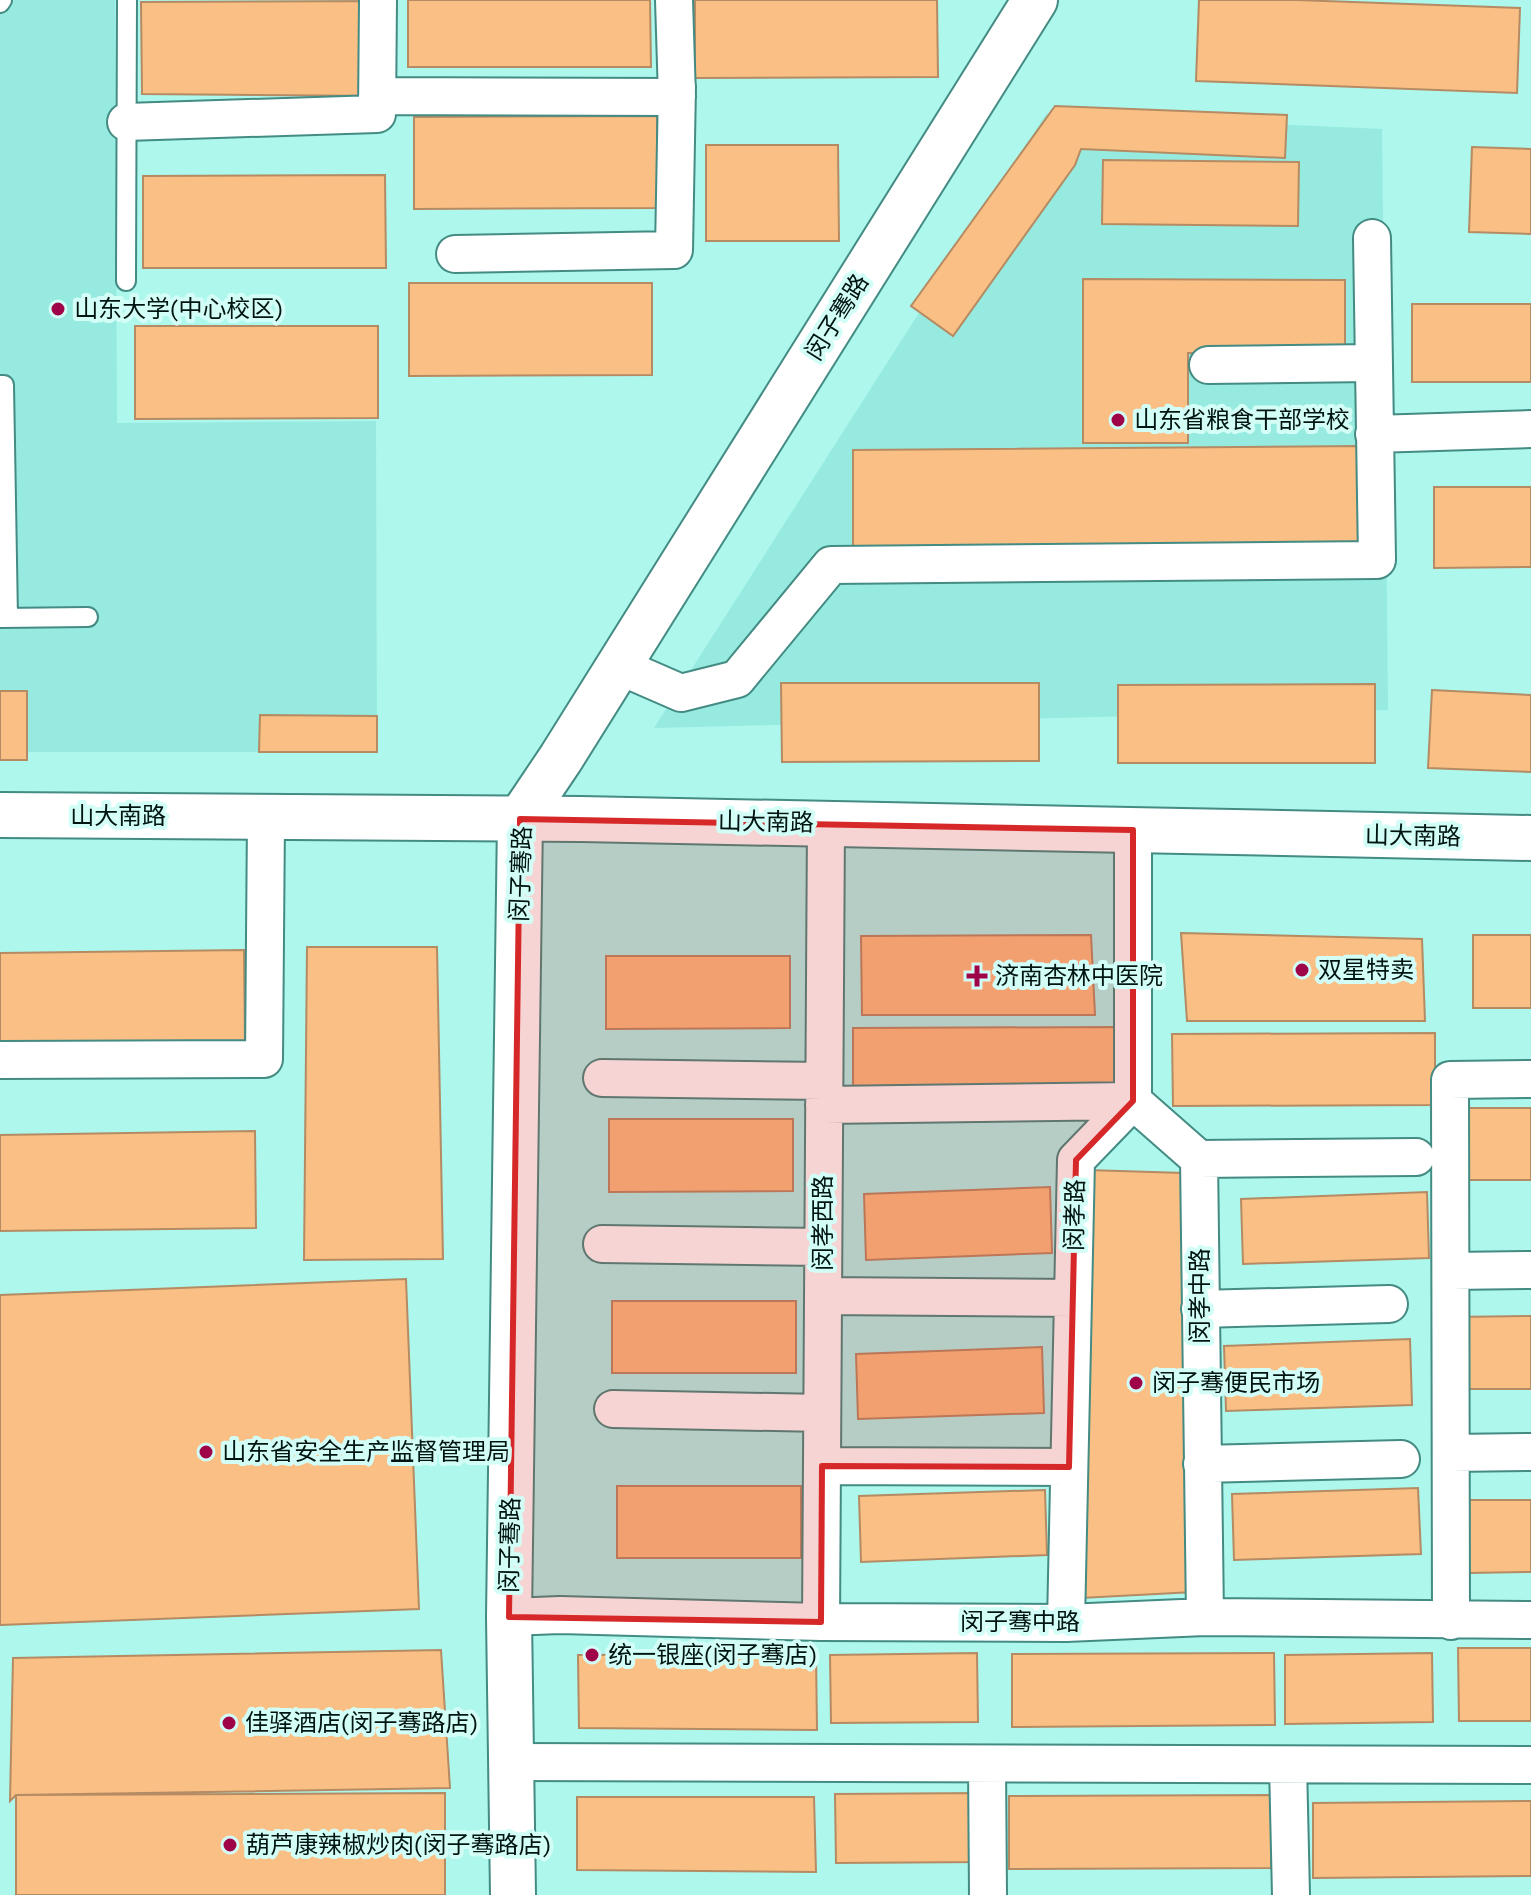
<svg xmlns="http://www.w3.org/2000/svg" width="1531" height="1895" font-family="'Work Sans','Noto Sans SC',sans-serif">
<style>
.built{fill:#96eadf}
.building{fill:#fabf84;stroke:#b48b63;stroke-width:2}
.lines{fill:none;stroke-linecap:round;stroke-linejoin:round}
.service-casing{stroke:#438b83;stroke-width:22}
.minor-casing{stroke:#438b83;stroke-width:40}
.tertiary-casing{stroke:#438b83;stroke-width:48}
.secondary-casing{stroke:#438b83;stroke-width:48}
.service{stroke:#fff;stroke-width:18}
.minor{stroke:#fff;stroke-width:36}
.tertiary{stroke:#fff;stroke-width:44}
.secondary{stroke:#fff;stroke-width:44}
.marked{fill:#d62828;fill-opacity:0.2;stroke:#d62828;stroke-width:6;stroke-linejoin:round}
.poi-dot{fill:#9f0448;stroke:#d3fef7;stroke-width:3}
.labels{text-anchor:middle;stroke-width:8;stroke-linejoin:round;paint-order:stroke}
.poi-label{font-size:24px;fill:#001412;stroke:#d3fef7;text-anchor:start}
.street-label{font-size:24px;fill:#001412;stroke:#d3fef7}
</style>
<rect width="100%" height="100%" fill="#adf7ed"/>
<path class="built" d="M0,0H115L117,423L376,421L377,752H28L27,760H0Z
M1046,114L1382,129L1388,710L654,728Z"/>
<path class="building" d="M408,0H650L651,67H408Z
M695,0H937L938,77L695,78Z
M1199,0H1297L1520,8L1517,93L1196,81Z
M384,1L377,96L142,94L141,2Z
M1055,106L1287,115L1285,158L1081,149L1075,165L953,336L911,306Z
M657,116V208L414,209V117Z
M706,145H838L839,241H706Z
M1472,147L1531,149V234L1469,232Z
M1103,160L1299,162L1298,226L1102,224Z
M385,175L386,268H143V176Z
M1083,279L1345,280V354L1188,353V443H1083Z
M409,283H652V375L409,376Z
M1412,304H1531V382H1412Z
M135,326H378V418L135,419Z
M1359,446L1360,546L853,550V450Z
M1434,487H1531V567L1434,568Z
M781,683H1039V761L782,762Z
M1375,684V763H1118V685Z
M1432,690L1531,695V772L1428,768Z
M0,691H27V760H0Z
M260,715L377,716V752H259Z
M1181,933L1422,939L1425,1021H1187Z
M1091,935L1095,1015H862L861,936Z
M1473,935H1531V1008H1473Z
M307,947H437L443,1259L304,1260Z
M244,950L245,1046L0,1050V953Z
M606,956H790V1028L606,1029Z
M1116,1027V1100L853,1101V1028Z
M1435,1033V1105L1173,1106L1172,1034Z
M1462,1108H1531V1180H1462Z
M609,1119H793V1191L609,1192Z
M255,1131L256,1228L0,1231V1135Z
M1087,1170L1184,1173L1194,1592L1081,1598Z
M1050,1187L1052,1253L866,1260L864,1194Z
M1427,1192L1429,1258L1243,1264L1241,1199Z
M406,1279L419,1609L0,1625V1295Z
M612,1301H796V1373H612Z
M1531,1316V1389H1455V1317Z
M1410,1339L1412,1405L1226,1411L1224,1346Z
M1042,1347L1044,1413L858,1419L856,1354Z
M617,1486H801V1558H617Z
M1418,1488L1421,1554L1234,1560L1232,1494Z
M1045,1490L1047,1555L861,1562L859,1496Z
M1469,1500H1531V1572L1469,1573Z
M1458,1648H1531V1721H1459Z
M441,1650L450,1788L16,1795L10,1801L13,1658Z
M977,1653L978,1722L831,1723L830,1655Z
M1274,1653L1275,1725L1012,1727V1654Z
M1432,1653L1433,1722L1285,1724V1655Z
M816,1654L817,1730L579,1728L578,1655Z
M445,1793V1895H16V1795Z
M982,1793L983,1862L836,1863L835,1794Z
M1271,1795V1868L1009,1869V1796Z
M577,1797H814L816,1872L577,1870Z
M1531,1801V1876L1313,1878V1803Z"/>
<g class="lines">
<g class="service-casing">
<path id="service" d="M0,3L2,0
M126,281L127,0
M0,385H4L8,618
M0,618L88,617"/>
</g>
<g class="minor-casing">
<path id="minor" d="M377,96L677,97L674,0
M126,122L377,114L378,0
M455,254L674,250L677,86
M1208,365L1373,363
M1374,434L1531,429
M619,666L681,693L737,679L831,565L1377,560L1372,238
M0,1060L264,1059L266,817
M602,1078L824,1081
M824,1105L1133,1101L1199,1159L1205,1617
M1199,1159L1416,1157
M602,1244L823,1247
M1451,1271L1531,1270
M823,1296L1073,1298
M1200,1309L1389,1304
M613,1409L822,1413
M1451,1453L1531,1452
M1202,1464L1401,1459
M822,1466L1069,1467
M509,1617L560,1615L821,1622L1066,1623L1205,1617L1531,1620
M1451,1621L1450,1080L1531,1079
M821,1622L826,823
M1066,1623L1076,1160L1133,1101V830
M511,1762L1531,1765
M987,1764L988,1895
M1288,1765L1291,1895"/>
</g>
<g class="tertiary-casing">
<path id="tertiary" d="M513,1895L509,1617L520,819L561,758L1035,0"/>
</g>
<g class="secondary-casing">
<path id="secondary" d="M0,815L581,819L1531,838"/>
</g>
<use href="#service" class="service"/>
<use href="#minor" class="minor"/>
<use href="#tertiary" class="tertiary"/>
<use href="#secondary" class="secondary"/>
</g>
<path class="marked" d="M520,819L1133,830V1101L1076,1160L1069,1467L822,1466L821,1622L509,1617Z"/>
<g class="poi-dot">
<circle cx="58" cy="309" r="8"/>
<circle cx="1118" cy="420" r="8"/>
<circle cx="1302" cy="970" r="8"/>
<path d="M973 964h8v8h8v8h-8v8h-8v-8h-8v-8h8z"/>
<circle cx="1136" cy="1383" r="8"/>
<circle cx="206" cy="1452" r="8"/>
<circle cx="592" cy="1655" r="8"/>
<circle cx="229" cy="1723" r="8"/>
<circle cx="230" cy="1845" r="8"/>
</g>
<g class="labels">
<g class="poi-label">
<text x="74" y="317">山东大学(中心校区)</text>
<text x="1134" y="428">山东省粮食干部学校</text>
<text x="1318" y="978">双星特卖</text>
<text x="995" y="984">济南杏林中医院</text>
<text x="1152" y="1391">闵子骞便民市场</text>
<text x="222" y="1460">山东省安全生产监督管理局</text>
<text x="608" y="1663">统一银座(闵子骞店)</text>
<text x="245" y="1731">佳驿酒店(闵子骞路店)</text>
<text x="246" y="1853">葫芦康辣椒炒肉(闵子骞路店)</text>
</g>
<g class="street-label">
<text transform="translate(837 317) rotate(-58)" y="8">闵子骞路</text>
<text x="118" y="824">山大南路</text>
<text transform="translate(766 822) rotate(1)" y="8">山大南路</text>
<text transform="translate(1413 836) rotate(1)" y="8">山大南路</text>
<text transform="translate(521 874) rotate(-88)" y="8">闵子骞路</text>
<text transform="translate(1075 1215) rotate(-89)" y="8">闵孝路</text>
<text transform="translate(823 1223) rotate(-90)" y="8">闵孝西路</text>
<text transform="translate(1200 1296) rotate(-90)" y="8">闵孝中路</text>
<text transform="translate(510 1545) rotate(-89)" y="8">闵子骞路</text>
<text x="1020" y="1630">闵子骞中路</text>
</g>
</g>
</svg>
